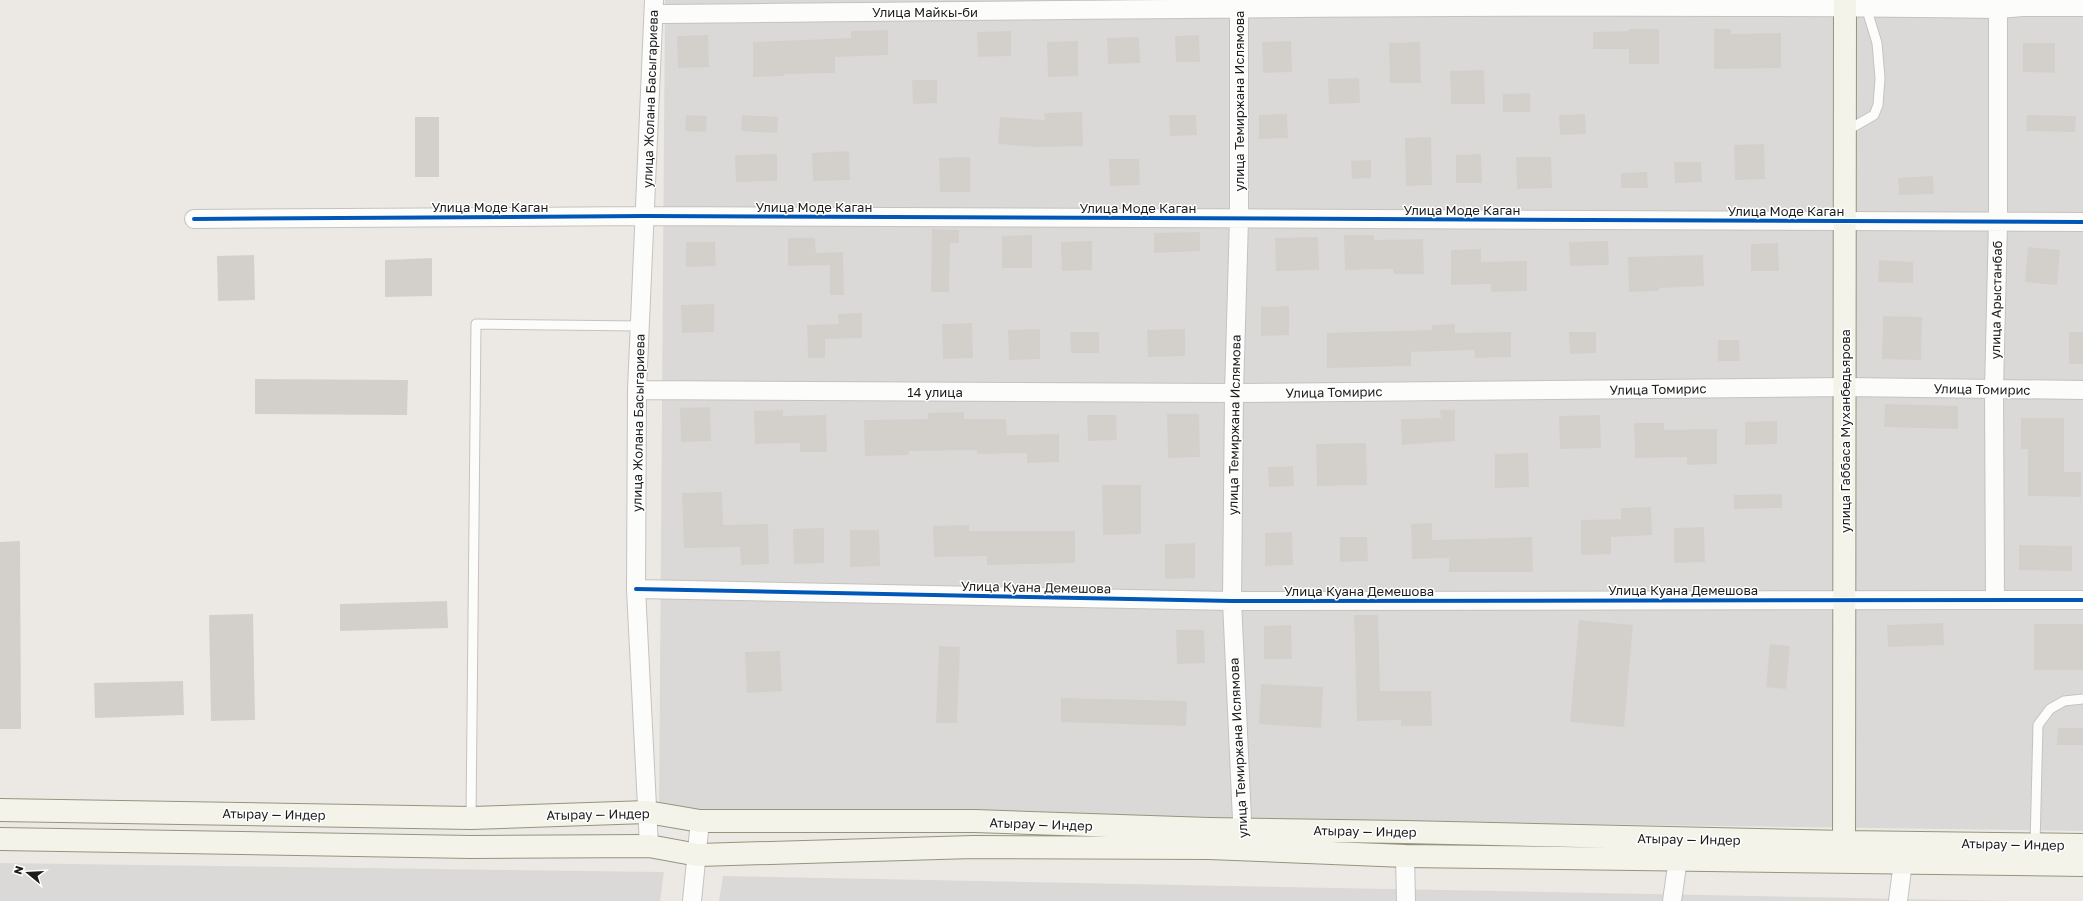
<svg xmlns="http://www.w3.org/2000/svg" width="2083" height="901" font-family="'Golos Text',sans-serif">
<style>
.residential{fill:#dbd9d7}
.building{fill:#d3d0cc}
.lines{fill:none;stroke-linecap:round;stroke-linejoin:round}
.lane-casing{stroke:#c4c3c1;stroke-width:11}
.street-casing{stroke:#c4c3c1;stroke-width:20}
.secondary-casing{stroke:#95957d;stroke-width:24}
.lane{stroke:#fcfcfb;stroke-width:9}
.street{stroke:#fcfcfb;stroke-width:18}
.secondary{stroke:#f3f3e9;stroke-width:22}
.cycleway-casing{stroke:#fff;stroke-width:6}
.cycleway{stroke:#0057b8;stroke-width:4}
.labels{text-anchor:middle;stroke-width:3;stroke-linejoin:round;paint-order:stroke}
.street-label{font-size:13px;fill:#1d1d1d;stroke:#fff}
</style>
<rect width="100%" height="100%" fill="#ece9e5"/>
<path class="residential" d="M665,0H2083V831L659,811Z
M0,863L664,872L660,901H0Z
M723,876L2010,901H719Z"/>
<path class="building" d="M1629,29H1659V64H1629V49H1593V32L1629,31Z
M1714,29H1731V34L1781,33V68L1714,69Z
M888,30V55L835,57V73L784,74V76L753,77V42L851,38V31Z
M1011,31V56L978,57L977,32Z
M708,35L709,67L678,68L677,36Z
M1199,35L1200,62H1176L1175,36Z
M1139,37L1140,63L1108,64L1107,38Z
M1078,41V76L1048,77L1047,42Z
M1291,41L1292,72L1263,73L1262,42Z
M1420,42L1421,83H1390L1389,43Z
M2023,43H2055V73L2023,72Z
M1484,70L1485,104H1451L1450,71Z
M1359,78L1360,103L1329,104L1328,79Z
M912,80H937V103L913,104Z
M1530,93V112H1503V94Z
M1082,112L1083,146L1036,147L998,144L1000,117L1045,120L1044,113Z
M1287,114L1288,138L1259,139V115Z
M1585,114L1586,134L1560,135L1559,115Z
M686,115L707,116L706,132L685,131Z
M742,115L778,117L777,133L741,131Z
M1169,115H1196L1197,135L1170,136Z
M2027,115L2076,116L2075,132L2026,131Z
M415,117H439V177H415Z
M1431,137L1432,185L1406,186L1405,138Z
M1764,144L1765,179L1735,180L1734,145Z
M849,151L850,180L813,181L812,153Z
M777,154V181L736,182L735,155Z
M1481,154L1482,183H1456V155Z
M970,157V192H940L939,158Z
M1516,157H1551L1552,188L1517,189Z
M1109,159H1139L1140,185L1110,186Z
M1371,160V178L1352,179L1351,161Z
M1674,162H1701L1702,182L1675,183Z
M1647,172L1648,188H1621V173Z
M1933,176L1934,194L1899,195L1898,178Z
M932,229L959,230V243H950L949,292H931Z
M1200,232V251L1154,253V233Z
M1032,235V268H1002V236Z
M1344,235H1374V240L1423,239L1424,274H1394L1393,269L1345,270Z
M1318,237L1319,270L1276,271L1275,238Z
M788,238H815L816,253L843,252L844,295H830V265L788,266Z
M1092,241V270L1062,271L1061,242Z
M1608,241L1609,265L1570,266L1569,242Z
M686,242H715L716,266L686,267Z
M1778,243L1779,271H1751V244Z
M2028,247L2060,250L2057,285L2025,282Z
M1481,249V262L1527,261V291L1491,292V284L1451,285V250Z
M254,255L255,300L218,301L217,256Z
M1703,255L1704,286L1659,288V291L1629,292L1628,257Z
M432,258V296L385,297V260Z
M1879,260L1913,262V283L1878,282Z
M714,304V332L682,333L681,305Z
M1289,306V335L1261,336V307Z
M862,313V338L825,339V358H808L807,325L839,324L838,314Z
M1883,316L1922,317L1921,360L1882,359Z
M972,323L973,358L943,359L942,324Z
M1455,324V333L1511,332V357L1475,358L1474,350L1411,352V366L1327,368V333L1432,330V325Z
M1040,329V359L1009,360L1008,330Z
M1185,329V356L1148,357L1147,330Z
M1070,332H1099V353H1071Z
M1569,332H1596V353L1570,354Z
M2069,332H2083V364H2069Z
M1718,340H1739L1740,361H1718Z
M255,379L408,380L407,415L255,414Z
M1885,404L1958,406V429L1884,427Z
M710,407L711,441L681,442L680,408Z
M783,410V416L826,415L827,452H800V443L755,444L754,411Z
M1440,410H1455V441L1402,445L1401,419L1441,418Z
M964,412V419H1006L1007,435L1059,434V462L1027,463V453L977,454V450L909,451V455L865,456L864,420L928,419V413Z
M1167,414H1199L1200,457L1168,458Z
M1087,415H1116L1117,440L1088,441Z
M1600,415L1601,448L1560,449L1559,416Z
M2021,418H2064V472H2081V497L2028,496V449H2021Z
M1777,421V444L1745,445V422Z
M1634,423H1664V430L1717,429V464L1687,465V457L1635,458Z
M1366,443L1367,485L1317,486L1316,444Z
M1528,453L1529,487L1495,488V454Z
M1293,466L1294,486L1269,487L1268,467Z
M1102,485H1141V534L1103,535Z
M722,492L723,525L768,524L769,564L741,565L740,547L684,548L682,493Z
M1782,494V508L1734,509V495Z
M1651,507L1652,535L1611,537V554L1581,555V520L1621,519V508Z
M1432,523V540L1532,537L1533,572H1449V558L1412,559L1411,524Z
M969,525V531H1075V563L987,565V556L934,557L933,526Z
M1704,527L1705,562L1674,563V528Z
M824,528V563L794,564L793,529Z
M850,530H879L880,566L850,567Z
M1292,532L1293,565L1265,566V533Z
M1340,537H1367L1368,561L1340,562Z
M20,541L21,729H0V542Z
M1195,543V578L1165,579V544Z
M2019,545L2072,546V571L2019,570Z
M447,601L448,628L340,631V604Z
M253,614L255,720L211,721L209,615Z
M1354,615H1378L1380,691H1431L1432,726H1401V720L1357,721Z
M1579,620L1633,625L1624,727L1570,722Z
M1943,623L1944,645L1888,647L1887,625Z
M2034,624H2083V670H2034Z
M1291,625L1292,659H1264V626Z
M1176,630H1204L1205,663L1177,664Z
M1770,644L1790,646L1786,689L1766,687Z
M939,646L960,647L957,723H936Z
M780,651L782,691L747,693L745,652Z
M183,681L184,715L95,718L94,683Z
M1261,684L1323,687L1321,728L1259,724Z
M1061,698L1187,701L1186,726L1061,722Z
M2058,728H2083V745H2057Z"/>
<g class="lines">
<g class="lane-casing">
<path id="lane" d="M1846,131L1874,115L1878,105L1880,78L1877,43L1866,7
M471,818L476,324L639,326
M2035,845L2038,725L2050,709L2064,701L2083,699"/>
</g>
<g class="street-casing">
<path id="street" d="M1239,0V219L1234,393L1232,601L1243,842
M654,14C1102,10 1550,3 1998,9L2023,7H2083
M194,219L645,216L2083,222
M637,390L1234,393L1845,387L2083,390
M636,589L1232,601L2083,600
M1995,600L1994,389L1998,222V0
M649,846L636,589L637,390L654,0
M1405,856L1406,901
M692,901L700,821
M1672,901L1678,859
M1898,901L1903,862"/>
</g>
<g class="secondary-casing">
<path id="secondary" d="M0,810L471,818L647,812L700,821H975L1209,829L1405,832L1845,842L2083,845
M0,839L471,847L649,846L698,855L973,847L1209,848L1405,856L2083,865
M1844,857L1845,0"/>
</g>
<use href="#lane" class="lane"/>
<use href="#street" class="street"/>
<use href="#secondary" class="secondary"/>
<g class="cycleway-casing">
<path id="cycleway" d="M194,219L645,216L2083,222
M636,589L1232,601L2083,600"/>
</g>
<use href="#cycleway" class="cycleway"/>
</g>
<g class="labels">
<g class="street-label">
<text x="925" y="17">Улица Майкы-би</text>
<text transform="translate(650 99) rotate(-88)" y="5">улица Жолана Басыгариева</text>
<text transform="translate(1239 101) rotate(-90)" y="5">улица Темиржана Ислямова</text>
<text x="490" y="212">Улица Моде Каган</text>
<text x="814" y="212">Улица Моде Каган</text>
<text x="1138" y="213">Улица Моде Каган</text>
<text x="1462" y="215">Улица Моде Каган</text>
<text x="1786" y="216">Улица Моде Каган</text>
<text transform="translate(1996 300) rotate(-89)" y="5">улица Арыстанбаб</text>
<text transform="translate(1658 389) rotate(-1)" y="5">Улица Томирис</text>
<text transform="translate(1982 389) rotate(1)" y="5">Улица Томирис</text>
<text x="935" y="397">14 улица</text>
<text transform="translate(1334 392) rotate(-1)" y="5">Улица Томирис</text>
<text transform="translate(638 423) rotate(-89)" y="5">улица Жолана Басыгариева</text>
<text transform="translate(1234 425) rotate(-89)" y="5">улица Темиржана Ислямова</text>
<text transform="translate(1845 431) rotate(-90)" y="5">улица Габбаса Муханбедьярова</text>
<text transform="translate(1036 587) rotate(1)" y="5">Улица Куана Демешова</text>
<text x="1683" y="595">Улица Куана Демешова</text>
<text x="1359" y="596">Улица Куана Демешова</text>
<text transform="translate(1238 748) rotate(-93)" y="5">улица Темиржана Ислямова</text>
<text transform="translate(274 814) rotate(1)" y="5">Атырау — Индер</text>
<text transform="translate(598 814) rotate(-1)" y="5">Атырау — Индер</text>
<text transform="translate(1041 824) rotate(2)" y="5">Атырау — Индер</text>
<text transform="translate(1365 831) rotate(1)" y="5">Атырау — Индер</text>
<text transform="translate(1689 839) rotate(1)" y="5">Атырау — Индер</text>
<text transform="translate(2013 844) rotate(1)" y="5">Атырау — Индер</text>
</g>
</g>
<g transform="translate(28 873) rotate(288)" stroke="#ffffff" stroke-width="3" paint-order="stroke">
<path d="M0-3L7 15L0 10L-7 15Z" fill="#1d1d1d"/>
<text y="-6" font-size="11" font-weight="bold" text-anchor="middle" fill="#1d1d1d">N</text>
</g>
</svg>
